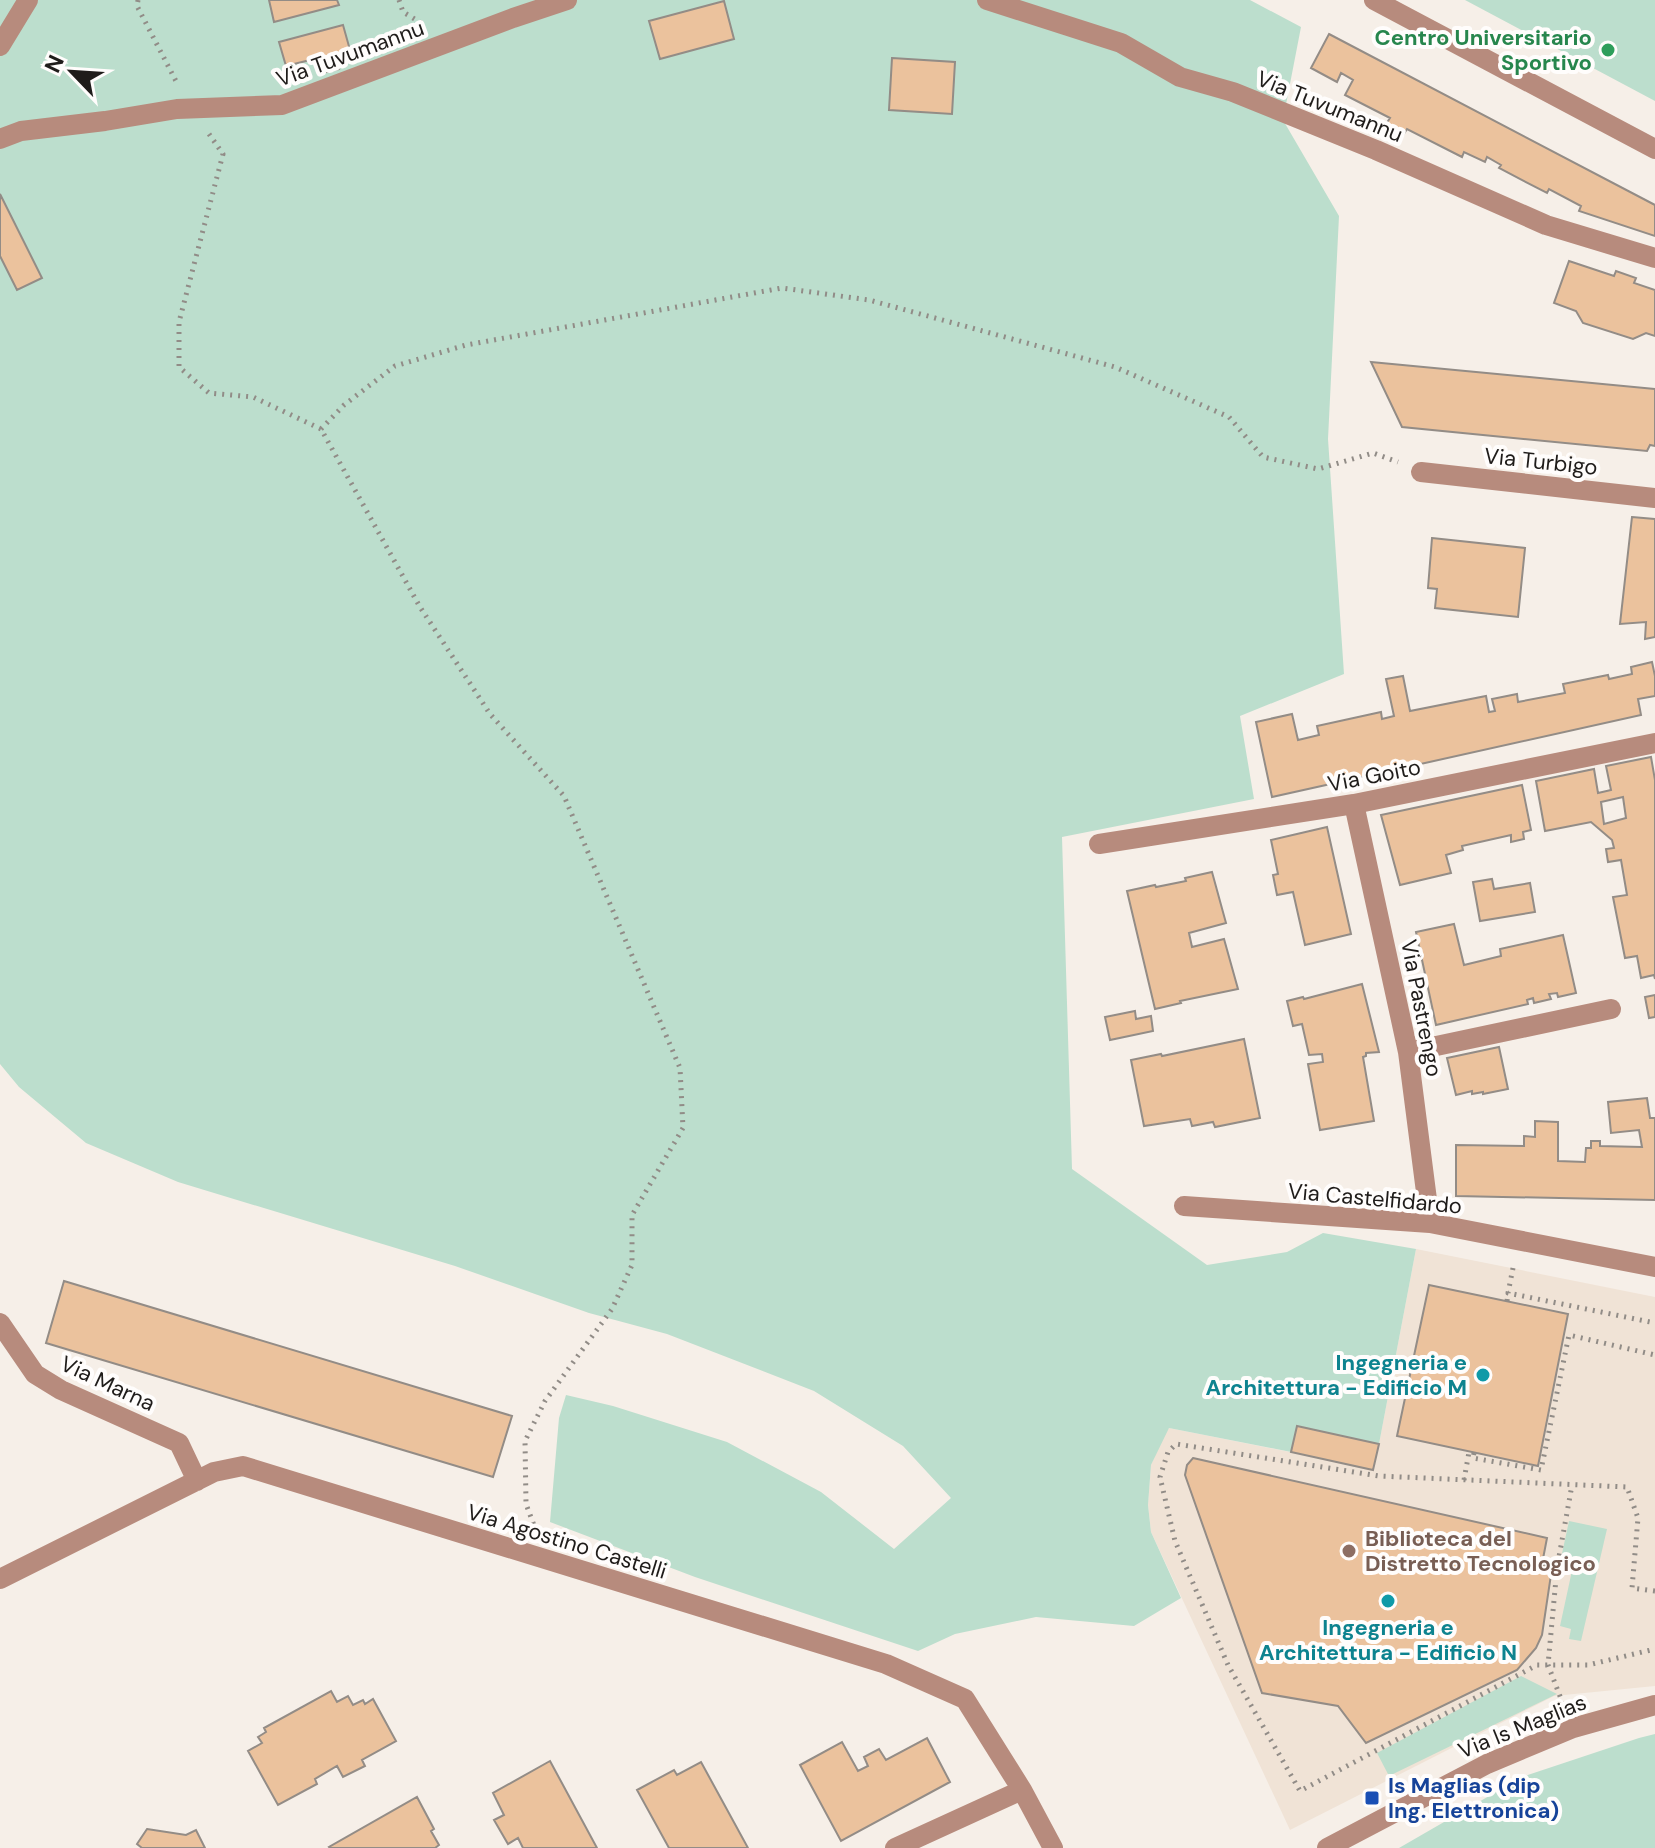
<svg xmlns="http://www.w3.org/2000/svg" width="1655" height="1848" font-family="'DM Sans',sans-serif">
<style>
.built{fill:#f0e3d6}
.green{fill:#bcdecd}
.building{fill:#ebc29d;stroke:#938c86;stroke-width:2;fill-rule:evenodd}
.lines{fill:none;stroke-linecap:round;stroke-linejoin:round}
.path{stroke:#918c87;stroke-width:5;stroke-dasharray:2 6;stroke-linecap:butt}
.minor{stroke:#b78b7d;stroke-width:20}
.leisure-dot{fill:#2e9e5b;stroke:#fffdfc;stroke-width:3}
.culture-dot{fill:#0f9aa8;stroke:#fffdfc;stroke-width:3}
.education-dot{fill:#8d6e63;stroke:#fffdfc;stroke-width:3}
.transit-dot{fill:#1a4fb4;stroke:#fffdfc;stroke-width:3}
.labels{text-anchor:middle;stroke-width:8;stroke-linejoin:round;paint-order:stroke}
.leisure-label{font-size:22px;font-weight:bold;fill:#27864d;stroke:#fffdfc;text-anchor:end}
.street-label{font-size:22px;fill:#1f1c1a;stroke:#fffdfc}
.culture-label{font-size:22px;font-weight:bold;fill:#0d838f;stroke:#fffdfc;text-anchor:end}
.education-label{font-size:22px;font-weight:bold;fill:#785e54;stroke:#fffdfc;text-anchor:start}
.transit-label{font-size:22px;font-weight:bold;fill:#164399;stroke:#fffdfc;text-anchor:start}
</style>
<rect width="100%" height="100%" fill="#f6efe8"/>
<path class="built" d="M1416,1249L1655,1297V1686L1554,1696L1290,1830L1151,1532L1148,1505L1151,1465L1164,1435L1169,1428L1290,1452L1297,1426L1379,1444Z"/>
<path class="green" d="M0,0H1250L1301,27L1283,120L1339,216L1328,439L1344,674L1240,716L1254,799L1062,837L1072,1169L1207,1265L1287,1252L1323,1233L1416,1249L1379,1444L1297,1426L1291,1452L1169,1428L1151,1465L1148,1505L1151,1532L1181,1598L1134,1626L1036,1617L955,1634L918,1651L695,1577L550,1522L559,1418L566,1395L613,1406L727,1442L821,1492L894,1549L951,1498L903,1446L814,1391L667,1334L589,1313L455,1266L178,1182L86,1143L19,1087L0,1064Z
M1465,0H1655V101Z
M1569,1521L1607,1529L1581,1641L1569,1639L1571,1629L1560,1626L1573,1566L1560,1563Z
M1521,1676L1557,1694L1389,1776L1377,1753Z
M1655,1734V1848H1399L1522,1777L1639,1738Z"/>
<path class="building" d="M269,0H337L339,5L274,22Z
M724,1L734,39L660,59L649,21Z
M343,25L350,50L335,54L339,69L322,73L318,58L286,66L279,42Z
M1329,34L1655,205V236L1579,211L1581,206L1549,189L1547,193L1499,168L1501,165L1487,157L1485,162L1464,152L1462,157L1407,129L1400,140L1376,130L1379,121L1386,124L1390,118L1345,95L1353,80L1341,73L1337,82L1311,68Z
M892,58L955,62L952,114L889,110Z
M0,194L42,278L17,290L0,256Z
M1569,261L1614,276L1616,271L1636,278L1634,283L1655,290V336L1646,333L1633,339L1583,323L1576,311L1554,303Z
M1371,362L1655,389V446L1650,445L1647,451L1402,427Z
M1632,517L1655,519V637L1645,639L1646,622L1620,624Z
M1432,538L1525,548L1518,617L1435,608L1437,589L1428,588Z
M1652,662L1655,676V696L1638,699L1641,715L1272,797L1256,722L1292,714L1298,740L1319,735L1317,726L1381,712L1382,719L1394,716L1386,679L1403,676L1410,711L1486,696L1489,712L1495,711L1492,699L1517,694L1518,702L1565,693L1563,684L1608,675L1609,679L1632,674L1631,667Z
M1651,757L1655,780V979L1654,975L1641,978L1637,956L1625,958L1613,897L1627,895L1621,860L1608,862L1606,849L1614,848L1612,840L1591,822L1545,831L1536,781L1594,769L1598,793L1611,790L1606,766ZM1623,797L1626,818L1604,824L1601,802Z
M1522,785L1531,830L1523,832L1524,839L1511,842V835L1462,846L1463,850L1446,855L1451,873L1400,885L1381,815Z
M1327,827L1351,934L1305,945L1293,892L1277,895L1273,875L1278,874L1271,840Z
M1212,872L1226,923L1189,933L1192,947L1224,939L1238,989L1180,1001L1181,1003L1155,1009L1127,891L1155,885L1156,887L1186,881L1185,878Z
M1492,879L1494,889L1530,883L1535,912L1480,921L1473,882Z
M1454,924L1464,965L1501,956L1500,949L1563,935L1576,993L1558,997L1557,993L1549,994L1551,999L1534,1003L1533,998L1527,1000L1528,1004L1436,1025L1416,932Z
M1362,984L1379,1052L1366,1053V1056L1363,1057L1374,1121L1320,1130L1308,1064L1323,1062L1322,1054L1309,1055L1302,1024L1293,1026L1287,1001L1303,997L1304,999Z
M1655,995V1017L1649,1018L1645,997Z
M1135,1011L1136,1019L1151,1016L1153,1031L1110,1040L1105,1017Z
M1244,1039L1260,1118L1215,1127L1213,1122L1192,1126L1190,1119L1144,1126L1131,1060L1161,1054L1162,1056Z
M1499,1047L1508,1089L1483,1094V1092L1472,1094V1091L1456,1095L1447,1058Z
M1647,1098L1650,1118H1655V1200L1456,1196V1145L1524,1146V1136L1535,1137V1121L1558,1122V1161L1585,1162L1586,1148H1591V1141H1600V1146L1642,1147L1639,1130L1611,1133L1608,1102Z
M64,1281L512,1416L493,1477L46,1343Z
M1429,1285L1568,1314L1538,1466L1397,1436Z
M1297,1426L1379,1444L1373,1470L1291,1452Z
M1193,1458L1547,1538L1542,1564L1552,1568L1542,1635L1536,1648L1517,1670L1366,1743L1338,1706L1262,1693L1185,1475L1187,1465Z
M331,1691L337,1702L348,1696L353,1705L363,1700L365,1704L373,1699L396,1741L362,1760L365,1766L343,1777L337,1766L315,1779L317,1784L278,1805L248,1751L262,1743L258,1737L266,1732L264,1728Z
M927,1738L950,1782L841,1841L800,1765L842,1742L858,1771L868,1766L864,1757L879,1749L886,1760Z
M550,1761L597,1848H523L518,1838L508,1844L494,1820L504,1815L493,1793Z
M701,1762L748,1848H669L637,1790L674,1770L677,1775Z
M417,1797L434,1829L431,1831L439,1845L435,1848H330L329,1847Z
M147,1829L186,1835L196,1830L205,1848H142L137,1844Z"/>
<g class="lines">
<path class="path" d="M138,0L137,6L178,85
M399,0L403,12L423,24
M209,134L223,154L179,322V367L209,393L253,397L321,429L420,607L490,714L564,796L680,1068L683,1128L632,1215V1265L612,1309L545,1401L525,1441L526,1504L535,1528
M321,429L344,405L395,366L466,345L782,288L869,300L1115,367L1229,417L1263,457L1318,469L1373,453L1398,462
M1513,1268L1508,1293L1655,1323
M1507,1301L1508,1293
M1474,1453L1473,1458L1541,1470L1569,1335L1655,1355
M1464,1480L1469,1452
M1655,1591L1632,1588L1638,1518L1627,1487L1379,1476L1176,1444L1168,1452L1160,1477L1175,1541L1228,1665L1300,1791L1537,1665H1588L1655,1649
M1563,1704L1548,1665L1557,1568L1572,1485"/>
<path class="minor" d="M987,0L1121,43L1180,77L1233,92L1376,150L1546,225L1655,258
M1374,0L1655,149
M0,46L28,0
M0,139L21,131L105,121L177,109L282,105L513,18L567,0
M1421,472L1655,498
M1354,804L1408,1052L1430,1223
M1099,844L1354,804L1655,743
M1408,1052L1611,1009
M1184,1206L1430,1223L1655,1267
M0,1323L35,1374L61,1390L179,1443L197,1481
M0,1579L214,1472L243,1466L886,1664L965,1699L1022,1790L1053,1848
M895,1848L1022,1790
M1327,1848L1487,1764L1573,1728L1655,1705"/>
</g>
<circle class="leisure-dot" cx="1608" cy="50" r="8"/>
<g class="culture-dot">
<circle cx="1483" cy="1375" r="8"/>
<circle cx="1388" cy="1601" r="8"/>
</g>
<circle class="education-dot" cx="1349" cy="1551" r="8"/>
<rect class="transit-dot" x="1364" y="1790" width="16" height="16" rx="4"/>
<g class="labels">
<g class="leisure-label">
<text x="1592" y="45">Centro Universitario<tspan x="1592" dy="25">Sportivo</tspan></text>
</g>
<g class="street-label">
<text transform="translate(350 53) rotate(-20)" y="8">Via Tuvumannu</text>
<text transform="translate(1330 106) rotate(22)" y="8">Via Tuvumannu</text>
<text transform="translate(1541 461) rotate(6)" y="8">Via Turbigo</text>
<text transform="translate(1374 775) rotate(-11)" y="8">Via Goito</text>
<text transform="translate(1422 1008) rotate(79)" y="8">Via Pastrengo</text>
<text transform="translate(1375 1198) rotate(5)" y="8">Via Castelfidardo</text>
<text transform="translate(108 1383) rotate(25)" y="8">Via Marna</text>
<text transform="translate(567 1541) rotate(17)" y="8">Via Agostino Castelli</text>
<text transform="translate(1522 1726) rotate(-22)" y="8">Via Is Maglias</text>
</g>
<g class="culture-label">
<text x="1467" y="1370">Ingegneria e<tspan x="1467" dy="25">Architettura - Edificio M</tspan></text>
<text x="1388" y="1635" text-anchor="middle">Ingegneria e<tspan x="1388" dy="25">Architettura - Edificio N</tspan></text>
</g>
<g class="education-label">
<text x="1365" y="1546">Biblioteca del<tspan x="1365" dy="25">Distretto Tecnologico</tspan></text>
</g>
<g class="transit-label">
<text x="1388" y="1793">Is Maglias (dip<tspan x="1388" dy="25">Ing. Elettronica)</tspan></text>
</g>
</g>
<g transform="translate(72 72) rotate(295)" stroke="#fffdfc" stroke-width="6" paint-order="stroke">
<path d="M0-6L14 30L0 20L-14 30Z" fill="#1f1c1a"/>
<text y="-12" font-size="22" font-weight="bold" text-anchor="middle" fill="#1f1c1a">N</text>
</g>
</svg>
